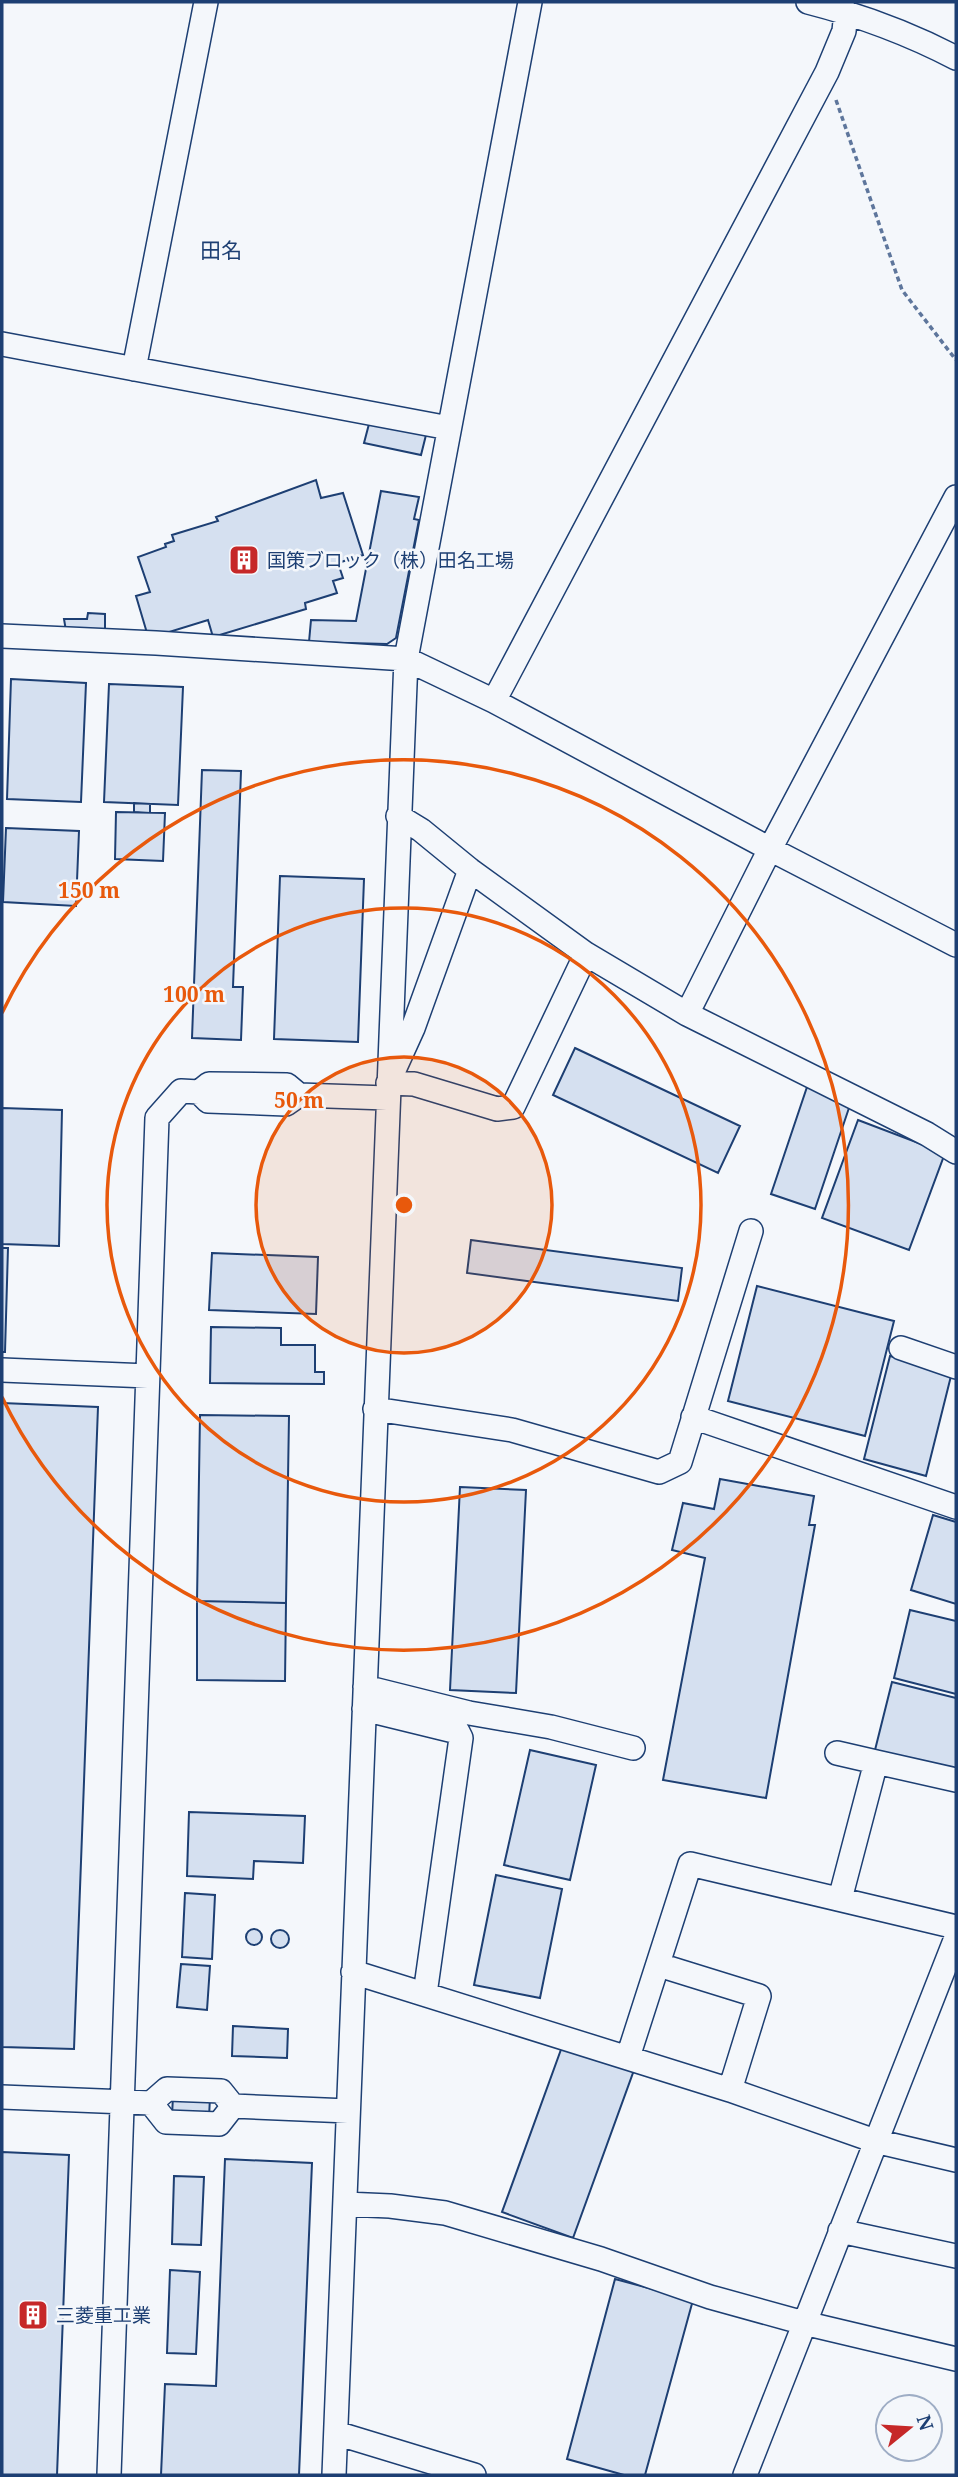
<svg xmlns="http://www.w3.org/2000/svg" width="958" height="2477" font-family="'Noto Serif','Noto Sans JP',serif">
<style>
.building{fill:#d5e0f0;stroke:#1d3f73;stroke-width:2}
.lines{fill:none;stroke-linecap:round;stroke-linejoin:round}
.minor-casing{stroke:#1d3f73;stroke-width:26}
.path{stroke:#5e769c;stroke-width:3.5;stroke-dasharray:5 3.5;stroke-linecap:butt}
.minor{stroke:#f4f7fb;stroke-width:23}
.ring{fill:none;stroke:#e8590c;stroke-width:3.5}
.labels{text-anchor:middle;stroke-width:5;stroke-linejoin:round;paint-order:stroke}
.poi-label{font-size:19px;fill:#1d3f73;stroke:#f4f7fb;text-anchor:start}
.neighbourhood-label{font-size:21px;fill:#1d3f73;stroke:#f4f7fb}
.centre{fill:#e8590c;stroke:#f4f7fb;stroke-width:3.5}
.ring-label{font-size:21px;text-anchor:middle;font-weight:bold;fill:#e8590c;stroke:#f4f7fb;stroke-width:5;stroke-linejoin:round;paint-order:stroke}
</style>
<rect width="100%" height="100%" fill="#f4f7fb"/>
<path class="building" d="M369,424L426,435L421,455L364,443Z
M316,480L321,498L343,493L363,555L338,563L343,578L333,581L337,593L305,603L306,609L213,637L208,620L166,633H147L136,596L150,592L138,557L166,547L165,544L174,541L172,535L218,521L216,517Z
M381,491L419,497L414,519L419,520L396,638L387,644L309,642L311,620L356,621Z
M88,613L105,614V629L66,631L64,619H87Z
M11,679L86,683L81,802L7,799Z
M109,684L183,687L178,805L104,802Z
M202,770L241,771L233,987H243L241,1040L192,1038Z
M134,803L150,804V813L134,812Z
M116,812L165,813L163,861L115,859Z
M6,828L79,831L76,906L3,902Z
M280,876L364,879L358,1042L274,1039Z
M575,1048L740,1126L718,1173L553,1095Z
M807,1087L851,1102L815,1209L771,1194Z
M2,1108L62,1110L59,1246L2,1244Z
M858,1120L945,1153L909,1250L822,1218Z
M471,1240L682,1268L678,1301L467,1273Z
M2,1248H8L5,1352H2Z
M212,1253L318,1257L316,1314L209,1310Z
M757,1286L894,1321L865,1436L728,1401Z
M211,1327L281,1328V1345H315V1372H324V1384L210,1383Z
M890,1356L952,1372L926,1476L864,1459Z
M2,1403L98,1407L74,2049L2,2047Z
M200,1415L289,1416L286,1603L197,1601Z
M720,1479L814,1496L809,1525H815L766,1798L663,1780L705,1558L672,1550L683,1503L714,1509Z
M460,1487L526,1490L516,1693L450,1690Z
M933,1515L956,1522V1604L911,1590Z
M197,1601L286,1603L285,1681L197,1680Z
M910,1610L956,1621V1694L894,1678Z
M892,1682L956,1698V1771L875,1750Z
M530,1750L596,1765L570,1880L504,1865Z
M189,1812L305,1816L303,1863L254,1861L253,1879L187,1876Z
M496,1875L562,1889L540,1998L474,1985Z
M185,1893L215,1895L212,1959L182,1957Z
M246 1937a8 8 0 1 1 16 0a8 8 0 1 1-16 0Z
M271 1939a9 9 0 1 1 18 0a9 9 0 1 1-18 0Z
M181,1964L210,1966L207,2010L177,2007Z
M233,2026L288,2029L287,2058L232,2056Z
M563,2044L634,2070L573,2238L502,2212Z
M173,2096L210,2097L209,2118L172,2116Z
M2,2152L69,2155L57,2475H2Z
M225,2159L312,2163L299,2475H161L165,2384L216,2386Z
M174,2176L204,2177L201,2245L172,2244Z
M170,2270L200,2272L196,2354L167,2353Z
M615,2279L693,2300L645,2475H624L567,2459Z"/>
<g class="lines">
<g class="minor-casing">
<path id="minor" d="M808,2C859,15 910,34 956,58
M2,344L449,428
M134,369L206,2
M2,636L156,643L406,659L494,701L770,849L956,945
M494,701L827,72L844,31L846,12
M398,816L421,830L470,870L586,954L687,1014L770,849L956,497
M470,870L413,1028L388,1083L414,1084L497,1109L513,1107L586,954
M687,1014L927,1134L956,1152
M199,1092L208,1101L286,1104L299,1095L387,1098
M901,1348L956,1367
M2,1370L148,1376
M375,1409L512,1430L659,1472L680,1462L751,1231
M693,1417L956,1507
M365,1687L469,1713L551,1727L633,1748
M364,1709L458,1732L461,1738L425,1994
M837,1753L876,1762
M840,1899L876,1762L956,1780
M659,1965L759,1996L730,2090
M353,1972L730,2090L875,2141L956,2160
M628,2057L690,1864L956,1927
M2,2097L151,2103L167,2089L221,2091L233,2106
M151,2103L166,2122L219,2124L233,2106
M233,2106L348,2111
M345,2204L390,2206L445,2213L601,2259L710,2297L804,2323L956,2359
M840,2231L956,2256
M336,2433L474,2475
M109,2475L157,1118L181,1091L199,1092L209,1084L287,1085L299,1095
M334,2475L406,659L530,2
M745,2475L956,1938"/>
</g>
<path class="path" d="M836,100L902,290L956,360"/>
<use href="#minor" class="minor"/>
</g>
<circle cx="404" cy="1205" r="148" fill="#e8590c" fill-opacity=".12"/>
<g class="ring">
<circle cx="404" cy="1205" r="148"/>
<circle cx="404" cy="1205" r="297"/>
<path d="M2 1013A445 445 0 1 1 2 1397"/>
</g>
<defs>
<g id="building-square" transform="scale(1.575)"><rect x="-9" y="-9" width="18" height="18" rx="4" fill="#c62828" stroke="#f4f7fb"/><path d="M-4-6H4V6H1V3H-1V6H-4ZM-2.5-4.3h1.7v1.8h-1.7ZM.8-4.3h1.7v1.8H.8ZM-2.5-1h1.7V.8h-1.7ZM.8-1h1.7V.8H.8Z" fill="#fff"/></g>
</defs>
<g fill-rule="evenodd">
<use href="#building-square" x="244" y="560"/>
<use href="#building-square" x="33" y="2315"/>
</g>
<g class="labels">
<g class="poi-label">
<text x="267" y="567">国策ブロック（株）田名工場</text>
<text x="56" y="2322">三菱重工業</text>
</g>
<g class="neighbourhood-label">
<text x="221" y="258">田名</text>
</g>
</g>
<circle cx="404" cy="1205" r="10" class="centre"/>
<g class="ring-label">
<text x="89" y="898">150 m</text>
<text x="194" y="1002">100 m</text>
<text x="299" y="1108">50 m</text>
</g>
<rect width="958" height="2477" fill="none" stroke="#1d3f73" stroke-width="7"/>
<g transform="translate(909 2428) rotate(72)"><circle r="33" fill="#f4f7fb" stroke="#9eadc5" stroke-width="2"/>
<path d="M0-5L12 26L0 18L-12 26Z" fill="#c62828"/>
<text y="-10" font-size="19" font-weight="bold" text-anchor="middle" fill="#1d3f73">N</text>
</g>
</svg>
